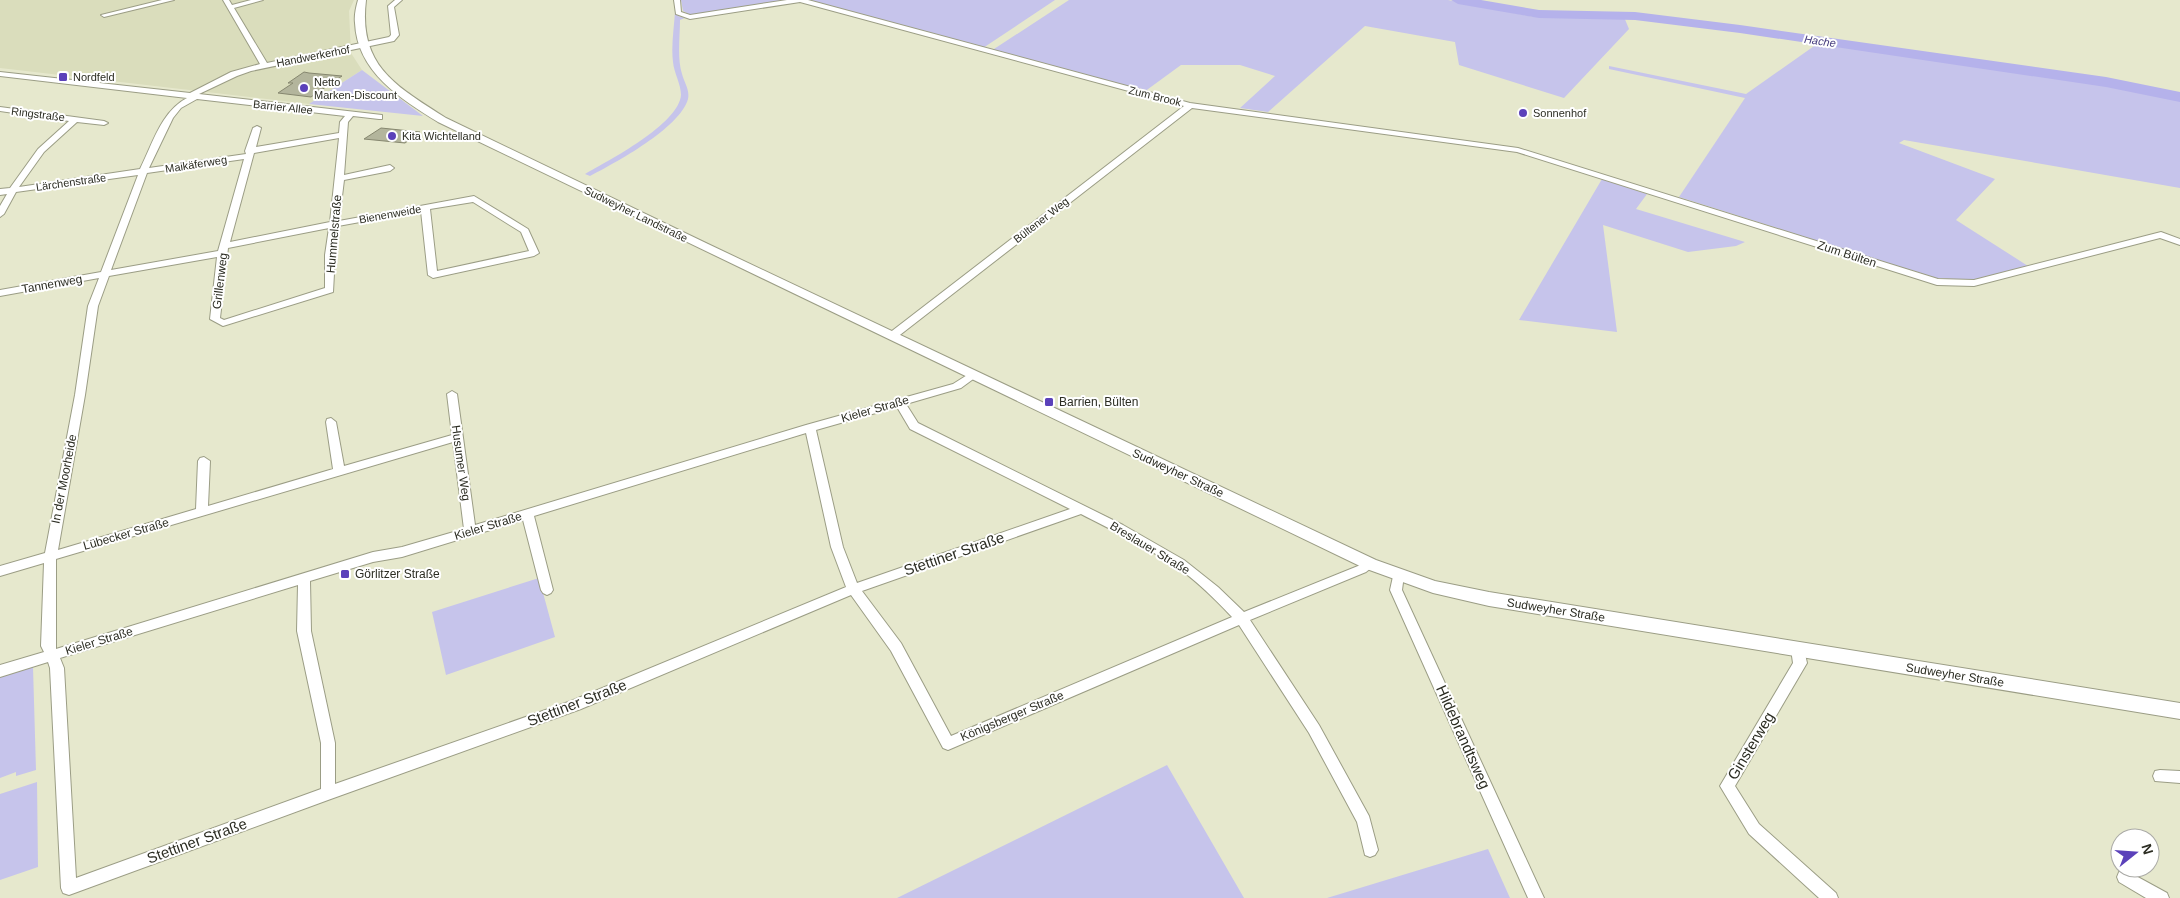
<svg xmlns="http://www.w3.org/2000/svg" width="2180" height="898" font-family="Helvetica,sans-serif">
<style>
.built{fill:#daddbc}
.green{fill:#c6c4eb}
.lines{fill:none;stroke-linecap:round;stroke-linejoin:round}
.river{fill:#b5b2eb;fill-rule:evenodd}
.building{fill:#b3b59c;stroke:#86876f}
.street-casing{stroke:#9b9d85;stroke-width:2}
.secondary-casing{stroke:#9b9d85;stroke-width:2}
.street{fill:#fff;fill-rule:evenodd}
.secondary{fill:#fff;fill-rule:evenodd}
.poi-dot{fill:#5b41ba;stroke:#fff;stroke-width:2}
.labels{text-anchor:middle;stroke-width:4;stroke-linejoin:round;paint-order:stroke}
.far-water-label{font-size:11px;font-style:italic;fill:#443a7d;stroke:#fff}
.far-street-label{font-size:11px;fill:#2c2d23;stroke:#fff}
.far-poi-label{font-size:11px;fill:#2c2d23;stroke:#fff;text-anchor:start}
.street-label{font-size:12px;fill:#2c2d23;stroke:#fff}
.poi-label{font-size:12px;fill:#2c2d23;stroke:#fff;text-anchor:start}
.near-street-label{font-size:15px;fill:#2c2d23;stroke:#fff}
</style>
<rect width="100%" height="100%" fill="#e6e8cd"/>
<path class="built" d="M0,0H354L349,11L351,53L362,70L309,104L0,68Z"/>
<path class="green" d="M681,0H788L702,14H689L683,11Z
M808,0H1055L983,48Z
M1069,0H1448L1534,17H1624L1629,29L1564,98L1459,65L1455,42L1365,26L1268,112L1240,108L1275,76L1240,65H1181L1144,92L994,51V49Z
M675,12L678,16L685,18L680,20C680,37 677,58 682,74C684,82 690,90 688,99C680,128 615,163 590,176L585,174C608,161 679,124 681,95C681,84 674,73 673,62C671,46 674,28 675,12Z
M1817,44L2007,69L2180,97V188L1904,140L1899,143L1995,179L1956,220L2028,266L1972,280L1934,278L1679,197L1745,98L1609,69V66L1746,94Z
M362,70L423,116L309,104Z
M1602,179L1647,194L1636,209L1745,242L1736,246L1688,252L1603,225L1617,332L1519,320Z
M539,578L555,637L446,675L432,612Z
M33,667L36,770L16,776V772L0,778V677Z
M1167,765L1244,898H897Z
M37,782L38,867L0,880V794Z
M1488,849L1510,898H1327Z"/>
<g class="lines">
<path class="river" d="M1451,0H1481L1539,10L1635,12L1740,25L2106,77L2180,92V102L2106,87L1740,33L1635,20L1539,18L1458,4Z"/>
</g>
<path class="building" d="M304,72L309,73L342,76L311,97L278,93L293,83H288Z
M381,128L420,132L405,143L364,139Z"/>
<g class="lines">
<g class="street-casing">
<path id="street" d="M162,0H174L104,17L101,15Z
M223,0H229L232,5L251,0H263L234,8L267,63L389,37L391,35L388,6L395,0H402L394,7L399,35L394,41L251,71L237,76L199,94L382,115V119H379L353,116L348,122L344,175L390,165L394,168L390,171L344,180L339,221L474,196L528,229L539,253L534,256L433,278L428,275L421,211L338,226L335,255L333,292L223,326L210,319L217,257L109,276L98,306L85,395L58,550L196,509L198,461L200,458L204,457L210,461L208,506L333,469L326,422L327,419L331,418L336,422L344,466L452,435L447,394L452,391L457,394L475,525L806,425L953,384L972,372L977,375L976,377L961,388L906,404L918,423L1123,525L1184,560L1218,587L1244,612L1358,566L1370,559L1374,561L1376,564L1366,572L1250,620L1319,725L1369,816L1378,850L1375,855L1370,857L1365,855L1357,822L1309,733L1239,625L948,750L943,748L891,651L851,595L581,709L328,800L69,895L63,893L61,888L50,668L48,662L0,677V665L44,652L41,646L44,563L0,576V566L45,553L75,395L88,306L99,278L0,296V290L101,272L138,175L16,192L4,214L0,217V206L7,194L0,195V189L10,188L38,149L69,121L0,111V107L104,121L108,123L104,125L77,122L44,152L19,187L140,169C153,143 161,112 187,98L0,76V72L190,93L231,72L260,64ZM197,99L345,116L340,122L339,133L256,147L261,128L257,126L253,128L245,151L246,154L149,168L173,118L181,108ZM339,138L330,222L230,242L254,153ZM244,159L218,251L111,270L147,173ZM473,202L521,232L529,251L437,271L430,209ZM329,228L325,255V288L224,320L220,318L228,248ZM897,407L910,429L1070,509L857,583L843,547L816,430ZM806,433L831,547L846,587L571,701L335,784V743L311,631L310,581L373,562L402,557L523,520L541,590L543,593L547,595L551,593L553,590L534,516ZM453,442L464,529L402,547L373,552L56,649V559ZM1081,514C1112,530 1145,546 1175,566C1196,580 1215,599 1232,617L951,736L901,643L862,591ZM298,585L297,631L321,743V789L76,878L64,668L60,658Z
M674,0H680L681,12L690,15L787,0H808L1190,103L1518,148L1938,279L1974,280L2161,232L2180,239V245L2160,238L1974,286L1937,285L1517,152L1192,108L896,338L892,339L887,336L888,334L1184,106L800,2L690,19L676,14Z
M1398,570L1402,572L1404,575L1402,590L1544,898H1528L1390,590L1394,572Z
M1798,644L1803,645L1807,663L1735,786L1759,824L1836,893L1838,898H1819L1749,834L1720,786L1793,663L1791,649L1793,645Z
M2160,770L2180,771V783L2155,781L2153,776L2155,771Z
M2125,870L2167,893L2169,898H2146L2119,882L2117,877L2119,872Z"/>
</g>
<g class="secondary-casing">
<path id="secondary" d="M358,0H366C358,66 396,86 446,118L708,244L1376,560L1435,581L1489,592L2180,703V719L1489,606L1433,593L1364,568L438,122C401,99 357,72 355,23C354,16 356,7 358,0Z"/>
</g>
<use href="#street" class="street"/>
<use href="#secondary" class="secondary"/>
</g>
<g class="poi-dot">
<rect x="58" y="72" width="10" height="10" rx="2.5"/>
<circle cx="304" cy="88" r="5"/>
<circle cx="1523" cy="113" r="5"/>
<circle cx="392" cy="136" r="5"/>
<rect x="1044" y="397" width="10" height="10" rx="2.5"/>
<rect x="340" y="569" width="10" height="10" rx="2.5"/>
</g>
<g class="labels">
<g class="far-water-label">
<text transform="translate(1820 41) rotate(8)" y="4">Hache</text>
</g>
<g class="far-street-label">
<text transform="translate(313 56) rotate(-11)" y="4">Handwerkerhof</text>
<text transform="translate(1155 96) rotate(14)" y="4">Zum Brook</text>
<text transform="translate(283 107) rotate(6)" y="4">Barrier Allee</text>
<text transform="translate(38 114) rotate(7)" y="4">Ringstraße</text>
<text transform="translate(196 164) rotate(-9)" y="4">Maikäferweg</text>
<text transform="translate(71 182) rotate(-8)" y="4">Lärchenstraße</text>
<text transform="translate(390 214) rotate(-10)" y="4">Bienenweide</text>
<text transform="translate(636 214) rotate(26)" y="4">Sudweyher Landstraße</text>
<text transform="translate(1041 220) rotate(-38)" y="4">Bültener Weg</text>
</g>
<g class="far-poi-label">
<text x="73" y="81">Nordfeld</text>
<text x="314" y="86">Netto<tspan x="314" dy="13">Marken-Discount</tspan></text>
<text x="1533" y="117">Sonnenhof</text>
<text x="402" y="140">Kita Wichtelland</text>
</g>
<g class="street-label">
<text transform="translate(334 234) rotate(-85)" y="4">Hummelstraße</text>
<text transform="translate(1847 254) rotate(18)" y="4">Zum Bülten</text>
<text transform="translate(220 281) rotate(-83)" y="4">Grillenweg</text>
<text transform="translate(52 284) rotate(-10)" y="4">Tannenweg</text>
<text transform="translate(875 409) rotate(-16)" y="4">Kieler Straße</text>
<text transform="translate(461 463) rotate(82)" y="4">Husumer Weg</text>
<text transform="translate(1178 473) rotate(25)" y="4">Sudweyher Straße</text>
<text transform="translate(64 479) rotate(-79)" y="4">In der Moorheide</text>
<text transform="translate(488 526) rotate(-17)" y="4">Kieler Straße</text>
<text transform="translate(126 534) rotate(-16)" y="4">Lübecker Straße</text>
<text transform="translate(1150 548) rotate(31)" y="4">Breslauer Straße</text>
<text transform="translate(1556 610) rotate(9)" y="4">Sudweyher Straße</text>
<text transform="translate(99 641) rotate(-17)" y="4">Kieler Straße</text>
<text transform="translate(1955 675) rotate(9)" y="4">Sudweyher Straße</text>
<text transform="translate(1012 716) rotate(-23)" y="4">Königsberger Straße</text>
</g>
<g class="poi-label">
<text x="1059" y="406">Barrien, Bülten</text>
<text x="355" y="578">Görlitzer Straße</text>
</g>
<g class="near-street-label">
<text transform="translate(954 554) rotate(-19)" y="5">Stettiner Straße</text>
<text transform="translate(577 703) rotate(-21)" y="5">Stettiner Straße</text>
<text transform="translate(1463 737) rotate(66)" y="5">Hildebrandtsweg</text>
<text transform="translate(1751 746) rotate(-59)" y="5">Ginsterweg</text>
<text transform="translate(197 841) rotate(-20)" y="5">Stettiner Straße</text>
</g>
</g>
<g transform="translate(2135 853) rotate(73)"><circle r="24" fill="#ffffff" stroke="#ababa7"/>
<path d="M0-4L9 19L0 12L-9 19Z" fill="#5b41ba"/>
<text y="-8" font-size="14" font-weight="bold" text-anchor="middle" fill="#2c2d23">N</text>
</g>
</svg>
